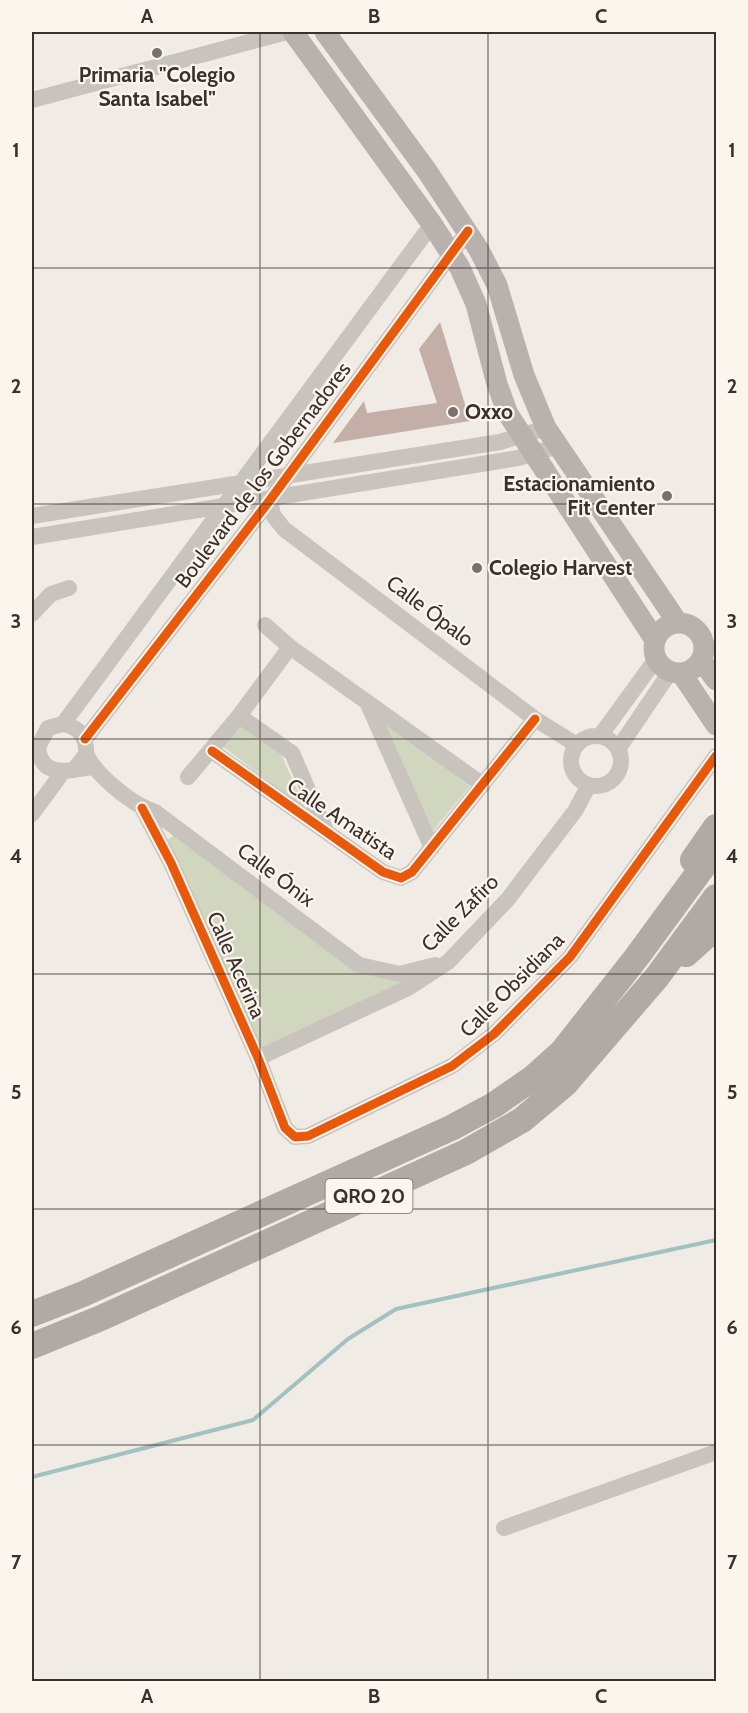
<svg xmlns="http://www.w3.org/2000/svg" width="748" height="1713" font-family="Cabin,sans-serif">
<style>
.green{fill:#d1d6bf}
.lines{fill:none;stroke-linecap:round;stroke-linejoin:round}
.stream{stroke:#a1c2c1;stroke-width:4}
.building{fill:#c3afa7}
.minor{stroke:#c9c3be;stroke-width:16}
.major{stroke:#b8b1ad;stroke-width:21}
.highway{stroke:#afaaa4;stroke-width:26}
.cycleway-casing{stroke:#fbf5ee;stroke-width:13}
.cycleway{stroke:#e8590c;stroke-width:9}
.grid{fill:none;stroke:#3b302b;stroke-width:1.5;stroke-opacity:0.55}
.poi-dot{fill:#7a716c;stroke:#fbf5ee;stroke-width:2}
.labels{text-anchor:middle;stroke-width:4.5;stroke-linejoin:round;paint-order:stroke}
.shield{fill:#fbf5ee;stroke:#756b66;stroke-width:1.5}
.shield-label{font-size:20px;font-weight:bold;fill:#3b302b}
.poi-label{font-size:21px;font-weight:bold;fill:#3b302b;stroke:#fbf5ee;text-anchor:start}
.street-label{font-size:21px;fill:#3b302b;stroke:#fbf5ee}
.neatline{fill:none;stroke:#3b302b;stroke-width:2}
.grid-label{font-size:20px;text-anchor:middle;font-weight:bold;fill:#3b302b}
</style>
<rect width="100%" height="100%" fill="#f0ebe5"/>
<path class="green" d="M379,715L470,786L432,832Z
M239,725L282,756L306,810L221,745Z
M174,835L345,956L418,976L259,1056L166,841Z"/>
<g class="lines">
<path class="stream" d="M32,1477L253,1420L348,1339L396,1309L716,1240"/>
</g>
<path class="building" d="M440,322L470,421L333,443L364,401L367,413L437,403L419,349Z"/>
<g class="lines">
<path class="minor" d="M32,100L287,32
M270,500L273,515L284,529L535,719L577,745
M32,516L500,442L546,428
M32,537L518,458L558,446
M32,614L51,594L69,588
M265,625L290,647L483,785
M367,702L432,848
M239,716L292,753L326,831
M63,724L432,224
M600,736L656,659
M571 761a25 25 0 1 1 50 0a25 25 0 1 1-50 0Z
M85,739L270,500L468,231
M618,749L670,672
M212,751L383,872L401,878L412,872L535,719
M86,754C96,775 132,805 155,812L359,965L400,974L435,965
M74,770L86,754C87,737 79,727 63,724L48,728L38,747C41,780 70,770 93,767
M188,777L239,716L290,647
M142,808L171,863L258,1058L285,1128L295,1137L308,1136L452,1066L494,1034L570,957L716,756
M32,814L62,773
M258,1058L408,988L448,962L508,899L575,811L589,785
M504,1528L716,1452"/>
<path class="major" d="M293,32L432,224L460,268L476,304L497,384L508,414L655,640
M325,32L427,171L479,250L497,285L524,375L546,428L678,623
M654 648a25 25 0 1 1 50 0a25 25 0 1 1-50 0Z
M701,660L716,680
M681,673L716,725"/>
<path class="highway" d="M693,860L716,827
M686,954L716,927
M32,1314L83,1294L451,1128L494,1105L533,1078L562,1052L636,958L716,849
M32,1346L101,1318L466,1152L522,1120L565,1084L657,977L716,897"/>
<g class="cycleway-casing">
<path id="cycleway" d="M85,739L270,500L468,231
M212,751L383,872L401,878L412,872L535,719
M142,808L171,863L258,1058L285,1128L295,1137L308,1136L452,1066L494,1034L570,957L716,756"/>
</g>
<use href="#cycleway" class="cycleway"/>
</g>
<path class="grid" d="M260,32V1682M488,32V1682M32,268H716M32,504H716M32,739H716M32,974H716M32,1209H716M32,1445H716"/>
<g class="poi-dot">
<circle cx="157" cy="53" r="6"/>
<circle cx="453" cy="412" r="6"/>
<circle cx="667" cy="496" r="6"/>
<circle cx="477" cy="568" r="6"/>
</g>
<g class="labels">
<rect class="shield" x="325.5" y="1179" width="87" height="34" rx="4.5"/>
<g class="shield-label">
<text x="369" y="1203">QRO 20</text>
</g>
<g class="poi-label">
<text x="157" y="82" text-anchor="middle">Primaria "Colegio<tspan x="157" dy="24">Santa Isabel"</tspan></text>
<text x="465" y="419">Oxxo</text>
<text x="655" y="491" text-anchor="end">Estacionamiento<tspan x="655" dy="24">Fit Center</tspan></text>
<text x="489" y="575">Colegio Harvest</text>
</g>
<g class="street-label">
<text transform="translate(263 475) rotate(-53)" y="7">Boulevard de los Gobernadores</text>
<text transform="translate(430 611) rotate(37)" y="7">Calle Ópalo</text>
<text transform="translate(342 819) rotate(34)" y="7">Calle Amatista</text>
<text transform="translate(276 875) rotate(37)" y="7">Calle Ónix</text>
<text transform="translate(460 913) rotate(-45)" y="7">Calle Zafiro</text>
<text transform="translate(236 965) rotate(66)" y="7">Calle Acerina</text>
<text transform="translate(512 985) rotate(-45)" y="7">Calle Obsidiana</text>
</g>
</g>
<rect width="748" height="1713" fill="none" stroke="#fbf5ee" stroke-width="66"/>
<rect x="33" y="33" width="682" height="1647" class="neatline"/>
<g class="grid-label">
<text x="147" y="23">A</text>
<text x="374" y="23">B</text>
<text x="601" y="23">C</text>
<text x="16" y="157">1</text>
<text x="732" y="157">1</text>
<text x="16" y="393">2</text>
<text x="732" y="393">2</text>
<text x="16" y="628">3</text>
<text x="732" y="628">3</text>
<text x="16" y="863">4</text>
<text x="732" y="863">4</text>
<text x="16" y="1099">5</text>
<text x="732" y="1099">5</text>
<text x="16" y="1334">6</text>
<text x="732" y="1334">6</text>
<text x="16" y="1569">7</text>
<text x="732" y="1569">7</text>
<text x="147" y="1703">A</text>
<text x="374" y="1703">B</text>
<text x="601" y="1703">C</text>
</g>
</svg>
